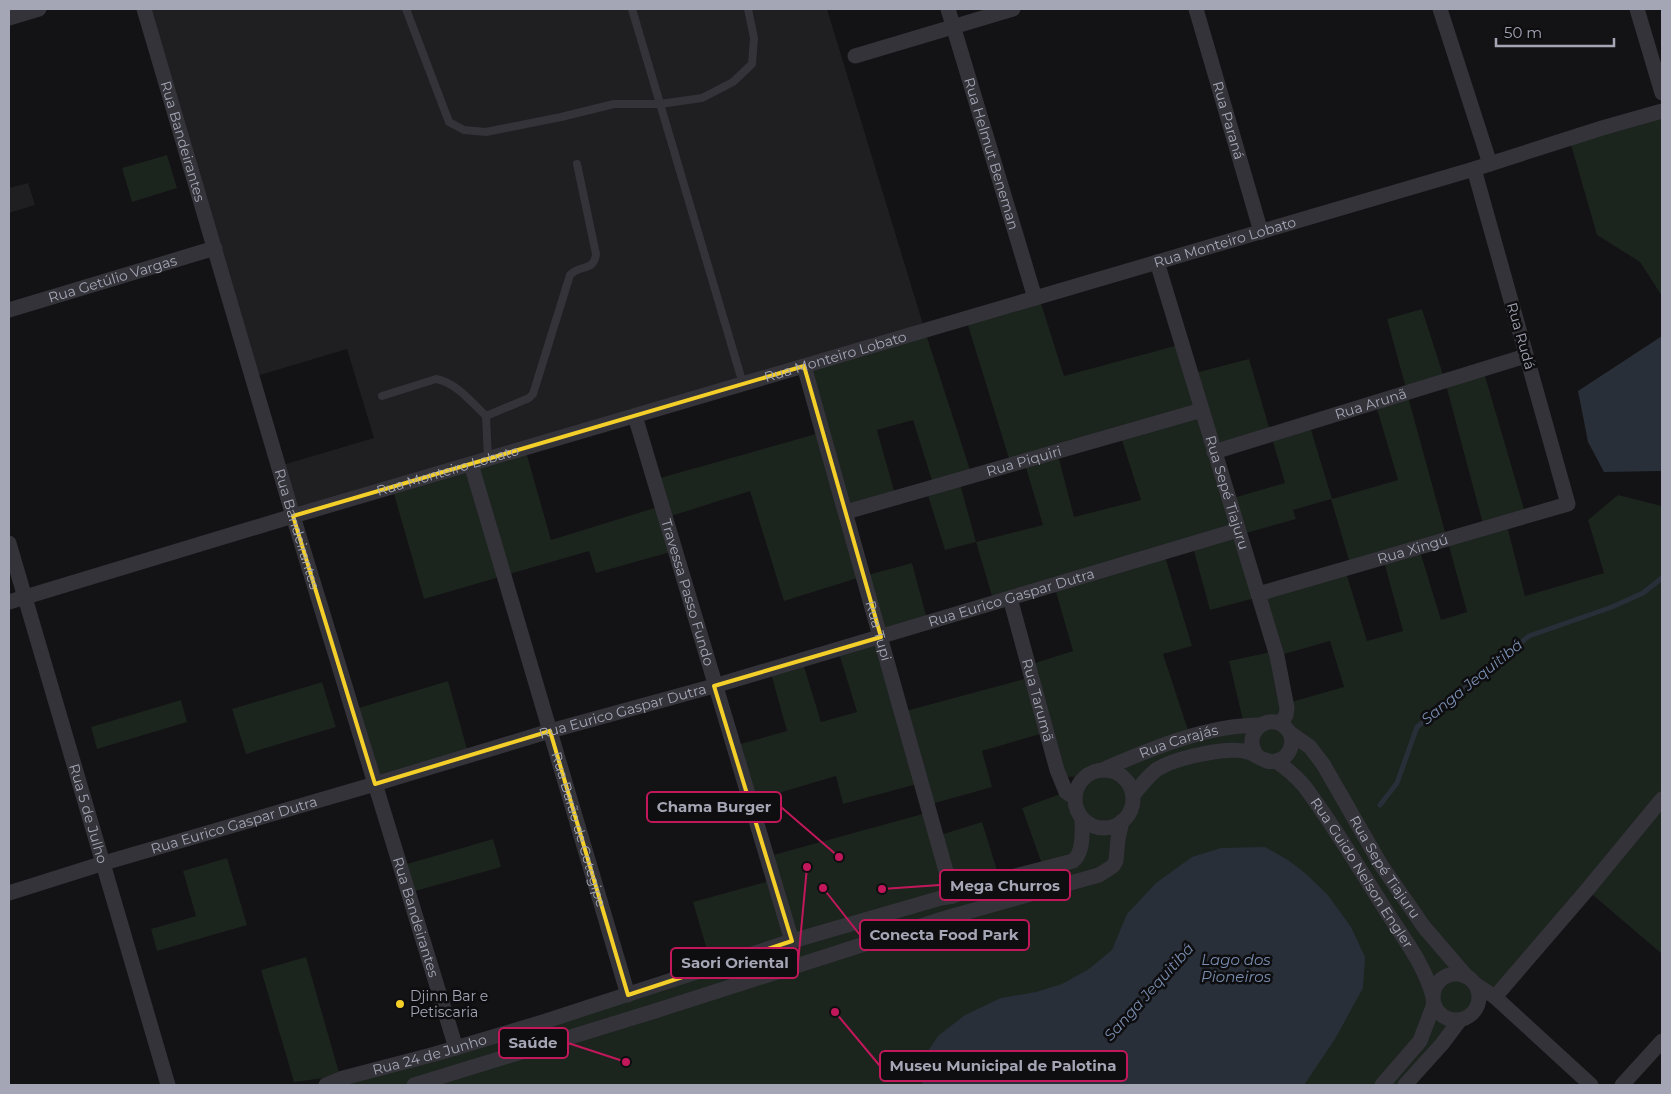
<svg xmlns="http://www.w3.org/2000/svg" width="1671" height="1094" font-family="Montserrat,sans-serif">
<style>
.built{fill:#1f1e21}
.green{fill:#1c241e;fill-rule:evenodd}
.water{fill:#292f38}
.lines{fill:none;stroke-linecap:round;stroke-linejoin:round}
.stream{stroke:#292f38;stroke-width:5}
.service{stroke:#333339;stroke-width:8}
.minor{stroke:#333339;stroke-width:15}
.marked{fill:none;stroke:#f4cf2a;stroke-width:4;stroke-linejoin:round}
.poi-dot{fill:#f4cf2a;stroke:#0e0d0f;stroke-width:2}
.labels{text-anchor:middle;stroke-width:5;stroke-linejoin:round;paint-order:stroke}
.street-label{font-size:14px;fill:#a4a6b5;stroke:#0e0d0f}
.poi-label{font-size:14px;fill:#a4a6b5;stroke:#0e0d0f;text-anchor:start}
.water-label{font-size:15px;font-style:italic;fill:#798eb1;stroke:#0e0d0f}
.leader{fill:none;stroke:#c2185b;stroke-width:2}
.callout-dot{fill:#c2185b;stroke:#0e0d0f;stroke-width:2}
.callout{fill:#0e0d0f;stroke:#c2185b;stroke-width:2}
.callout-label{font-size:15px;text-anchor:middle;font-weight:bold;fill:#a4a6b5}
</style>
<rect width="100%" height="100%" fill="#131214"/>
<path class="built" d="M144,9H827L925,331L293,516L279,466L374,438L347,349L253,377Z
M28,183L35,205L9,213V188Z"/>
<path class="green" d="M1662,111V296L1640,262L1597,235L1569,138Z
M167,155L177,188L132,202L122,168Z
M1039,297L1064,376L1182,344L1191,374L1249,359L1271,434L1309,423L1332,499L1398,480L1375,402L1407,392L1387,319L1422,309L1445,381L1483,369L1526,516L1506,522L1525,596L1604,573L1588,520L1618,495L1662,506V954L1587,890L1495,997L1479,991C1479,1006 1474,1015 1460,1020L1405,1085H341L712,967L693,902L773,880L766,857L930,812L937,836L982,822L1000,880L1043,867L1022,808L1066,792L1074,798L1077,788L1086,776L1069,777L1057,770L1047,732L982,751L992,787L928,805L921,783L843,804L836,776L749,802L733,746L787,731L770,670L802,660L821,722L857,712L838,650L880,636L864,576L784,601L750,491L665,518L674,551L596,573L589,551L424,599L392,487L525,448L551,540L661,506L653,480L823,432L804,366L925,331L972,476L959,480L976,542L1043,525L1024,461L1011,465L966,319ZM1445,381L1484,528L1447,539L1407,393ZM913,420L934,487L926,489L945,550L976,542L994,603L1054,585L1073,651L1029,665L1032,677L902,712L881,637L928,623L912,563L864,576L846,512L896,498L877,430ZM1120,434L1141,500L1074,517L1057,451ZM1271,435L1285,483L1229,499L1214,452ZM1331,499L1351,567L1383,558L1403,631L1367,641L1345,569L1258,594L1239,535L1296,519L1293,510ZM1447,539L1467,612L1441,620L1419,548ZM1192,544L1210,610L1259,597L1275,651L1229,661L1244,725L1190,736L1163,654L1192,646L1164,553ZM1330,641L1344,687L1291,702L1277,656Z
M448,681L469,756L375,784L352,710Z
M322,682L336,727L246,754L232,709Z
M181,700L187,722L97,749L91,727Z
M493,839L501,867L408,893L400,866Z
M227,858L247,925L157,951L151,929L196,916L183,871Z
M306,957L340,1076L294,1082L261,970Z"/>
<path class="water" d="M1662,336V471L1604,472L1588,442L1578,391Z
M1265,847L1288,860L1305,873L1327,894L1351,927L1365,957L1363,988L1335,1039L1304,1085H922L928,1051L938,1036L965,1015L1001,998L1036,992L1062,984L1089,969L1112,950L1127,914L1156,883L1192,857L1221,848Z"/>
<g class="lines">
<path class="stream" d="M1380,805L1397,783L1417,727L1529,636L1612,607L1643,593L1662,578"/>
<path class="service" d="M406,9L449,122L464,130L486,132L561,117L614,104H660L702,98L733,82L752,64L754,38L748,9
M632,9L743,384
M382,396L436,379C457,383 471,402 486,416
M488,459L486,416L529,398L533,394L570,275C580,264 594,272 596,254L577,164"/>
<g class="minor">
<path id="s1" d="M144,9L293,516L456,1048"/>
<path id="s2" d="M948,9L1035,298"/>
<path id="s3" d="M1196,9L1261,232"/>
<path d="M1440,9L1490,164"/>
<path d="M1637,9L1662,93"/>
<path d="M9,18L39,9"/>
<path d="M855,56L1013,9"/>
<path id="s4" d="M1157,262L1277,656L1287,708L1286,715L1281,724"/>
<path id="s5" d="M9,310L215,248"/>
<path id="s6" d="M804,366L953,896"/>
<path id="s7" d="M635,416L792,941"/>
<path id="s8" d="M1214,452L1526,356"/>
<path id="s9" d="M471,464L628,995"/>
<path id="s10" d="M846,512L1202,410"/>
<path id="s11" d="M9,543L168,1085"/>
<path id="s12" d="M1258,594L1568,504L1474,169"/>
<path id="s13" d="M1010,598L1057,770L1066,792L1075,798"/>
<path id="s14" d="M9,602L293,516L1474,169L1602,128L1662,111"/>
<path id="s15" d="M1290,733L1310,747L1323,764L1381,865L1424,927L1467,977"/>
<path id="s16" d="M1276,761C1287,769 1297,777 1305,787C1334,826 1359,868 1385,909C1402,936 1425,965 1433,997"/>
<path id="s17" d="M1102,770C1150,749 1207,725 1260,725"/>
<circle cx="1104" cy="799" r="29"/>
<path d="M1133,795C1140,787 1147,777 1156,770C1174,758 1227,746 1248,752C1258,755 1265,764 1276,761C1291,758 1297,739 1286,728C1269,710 1239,734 1258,757"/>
<path id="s18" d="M9,893L104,863L375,784L550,731L714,686L1238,530"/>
<circle cx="1456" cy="997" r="23"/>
<path d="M1475,984L1495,997L1591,1085"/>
<path d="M1495,997L1587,890L1662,799"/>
<path id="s19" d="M326,1085L343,1078L435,1054L546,1021L792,941L941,898L953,896L1000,880L1073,861C1084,852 1082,832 1082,819"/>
<path d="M414,1085L655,1011L949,917L1099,875L1113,866L1116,861L1118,839L1122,821"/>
<path d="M1382,1085L1420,1041L1434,1004"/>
<path d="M1405,1085L1442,1044L1460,1020"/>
<path d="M1622,1085L1662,1041"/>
</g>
</g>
<path class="marked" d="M804,366L881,637L714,686L792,941L628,995L550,731L375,784L293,516Z"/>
<circle class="poi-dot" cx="400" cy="1004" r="5"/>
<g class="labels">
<g class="street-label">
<text dy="5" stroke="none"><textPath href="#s3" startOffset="116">Rua Paraná</textPath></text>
<text dy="5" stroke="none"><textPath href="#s1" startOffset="138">Rua Bandeirantes</textPath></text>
<text dy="5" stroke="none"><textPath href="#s2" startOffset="151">Rua Helmut Beneman</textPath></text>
<text dy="5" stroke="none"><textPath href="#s14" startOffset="1268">Rua Monteiro Lobato</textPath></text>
<text dy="5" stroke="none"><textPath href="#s5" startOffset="108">Rua Getúlio Vargas</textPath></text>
<text transform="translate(1521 336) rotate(74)" y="5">Rua Rudá</text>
<text dy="5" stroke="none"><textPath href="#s14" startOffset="862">Rua Monteiro Lobato</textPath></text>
<text dy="5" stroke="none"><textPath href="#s8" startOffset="164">Rua Arunã</textPath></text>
<text dy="5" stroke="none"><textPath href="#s10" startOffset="185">Rua Piquiri</textPath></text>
<text dy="5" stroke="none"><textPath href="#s14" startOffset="458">Rua Monteiro Lobato</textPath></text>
<text dy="5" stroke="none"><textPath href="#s4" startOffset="241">Rua Sepé Tiajuru</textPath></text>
<text dy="5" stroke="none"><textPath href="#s1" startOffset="542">Rua Bandeirantes</textPath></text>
<text dy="5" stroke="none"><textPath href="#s12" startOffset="161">Rua Xingú</textPath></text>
<text dy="5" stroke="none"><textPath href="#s7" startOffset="184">Travessa Passo Fundo</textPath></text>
<text dy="5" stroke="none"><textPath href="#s18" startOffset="1045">Rua Eurico Gaspar Dutra</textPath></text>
<text dy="5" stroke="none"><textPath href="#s6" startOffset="275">Rua Tupi</textPath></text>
<text dy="5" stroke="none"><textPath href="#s13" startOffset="106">Rua Tarumã</textPath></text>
<text dy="5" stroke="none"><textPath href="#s18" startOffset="640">Rua Eurico Gaspar Dutra</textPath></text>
<text dy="5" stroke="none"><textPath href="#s17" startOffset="82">Rua Carajás</textPath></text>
<text dy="5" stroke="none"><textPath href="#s11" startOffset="282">Rua 5 de Julho</textPath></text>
<text dy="5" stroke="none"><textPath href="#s18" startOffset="235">Rua Eurico Gaspar Dutra</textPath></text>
<text dy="5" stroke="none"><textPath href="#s9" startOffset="381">Rua Barão de Cotegipe</textPath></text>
<text dy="5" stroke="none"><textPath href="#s15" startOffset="166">Rua Sepé Tiajuru</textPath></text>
<text dy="5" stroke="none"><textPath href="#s16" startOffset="142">Rua Guido Nelson Engler</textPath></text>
<text dy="5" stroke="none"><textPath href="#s1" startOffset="948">Rua Bandeirantes</textPath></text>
<text dy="5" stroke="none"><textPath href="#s19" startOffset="108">Rua 24 de Junho</textPath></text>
</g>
<g class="poi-label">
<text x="410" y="1001">Djinn Bar e<tspan x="410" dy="16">Petiscaria</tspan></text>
</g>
<g class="water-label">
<text transform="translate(1472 682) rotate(-39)" y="5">Sanga Jequitibá</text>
<text x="1236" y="965">Lago dos<tspan x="1236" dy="17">Pioneiros</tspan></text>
<text transform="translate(1149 992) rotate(-48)" y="5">Sanga Jequitibá</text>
</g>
</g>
<path class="leader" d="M839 857L781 807M882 889L940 885M823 888L860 935M807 867L798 963M626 1062L568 1043M835 1012L880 1066"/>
<g class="callout-dot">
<circle cx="839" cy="857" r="5"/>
<circle cx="882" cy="889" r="5"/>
<circle cx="823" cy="888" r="5"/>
<circle cx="807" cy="867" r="5"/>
<circle cx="626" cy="1062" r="5"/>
<circle cx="835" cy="1012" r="5"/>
</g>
<g class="callout">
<rect x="647" y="792" width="134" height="30" rx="5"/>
<rect x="940" y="870" width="130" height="30" rx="5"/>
<rect x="860" y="920" width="169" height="30" rx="5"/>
<rect x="671" y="948" width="127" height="30" rx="5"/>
<rect x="499" y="1028" width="69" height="30" rx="5"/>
<rect x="880" y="1051" width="247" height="30" rx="5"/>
</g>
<g class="callout-label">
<text x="714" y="812">Chama Burger</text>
<text x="1005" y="891">Mega Churros</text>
<text x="944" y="940">Conecta Food Park</text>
<text x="735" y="968">Saori Oriental</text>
<text x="533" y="1048">Saúde</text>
<text x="1003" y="1071">Museu Municipal de Palotina</text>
</g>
<rect width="1671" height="1094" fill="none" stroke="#a4a6b5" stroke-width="20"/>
<path d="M1496 38v8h118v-8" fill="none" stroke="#a4a6b5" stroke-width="2.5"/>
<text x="1504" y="38" font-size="15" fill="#a4a6b5" stroke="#0e0d0f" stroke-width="4" paint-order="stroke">50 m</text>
</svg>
